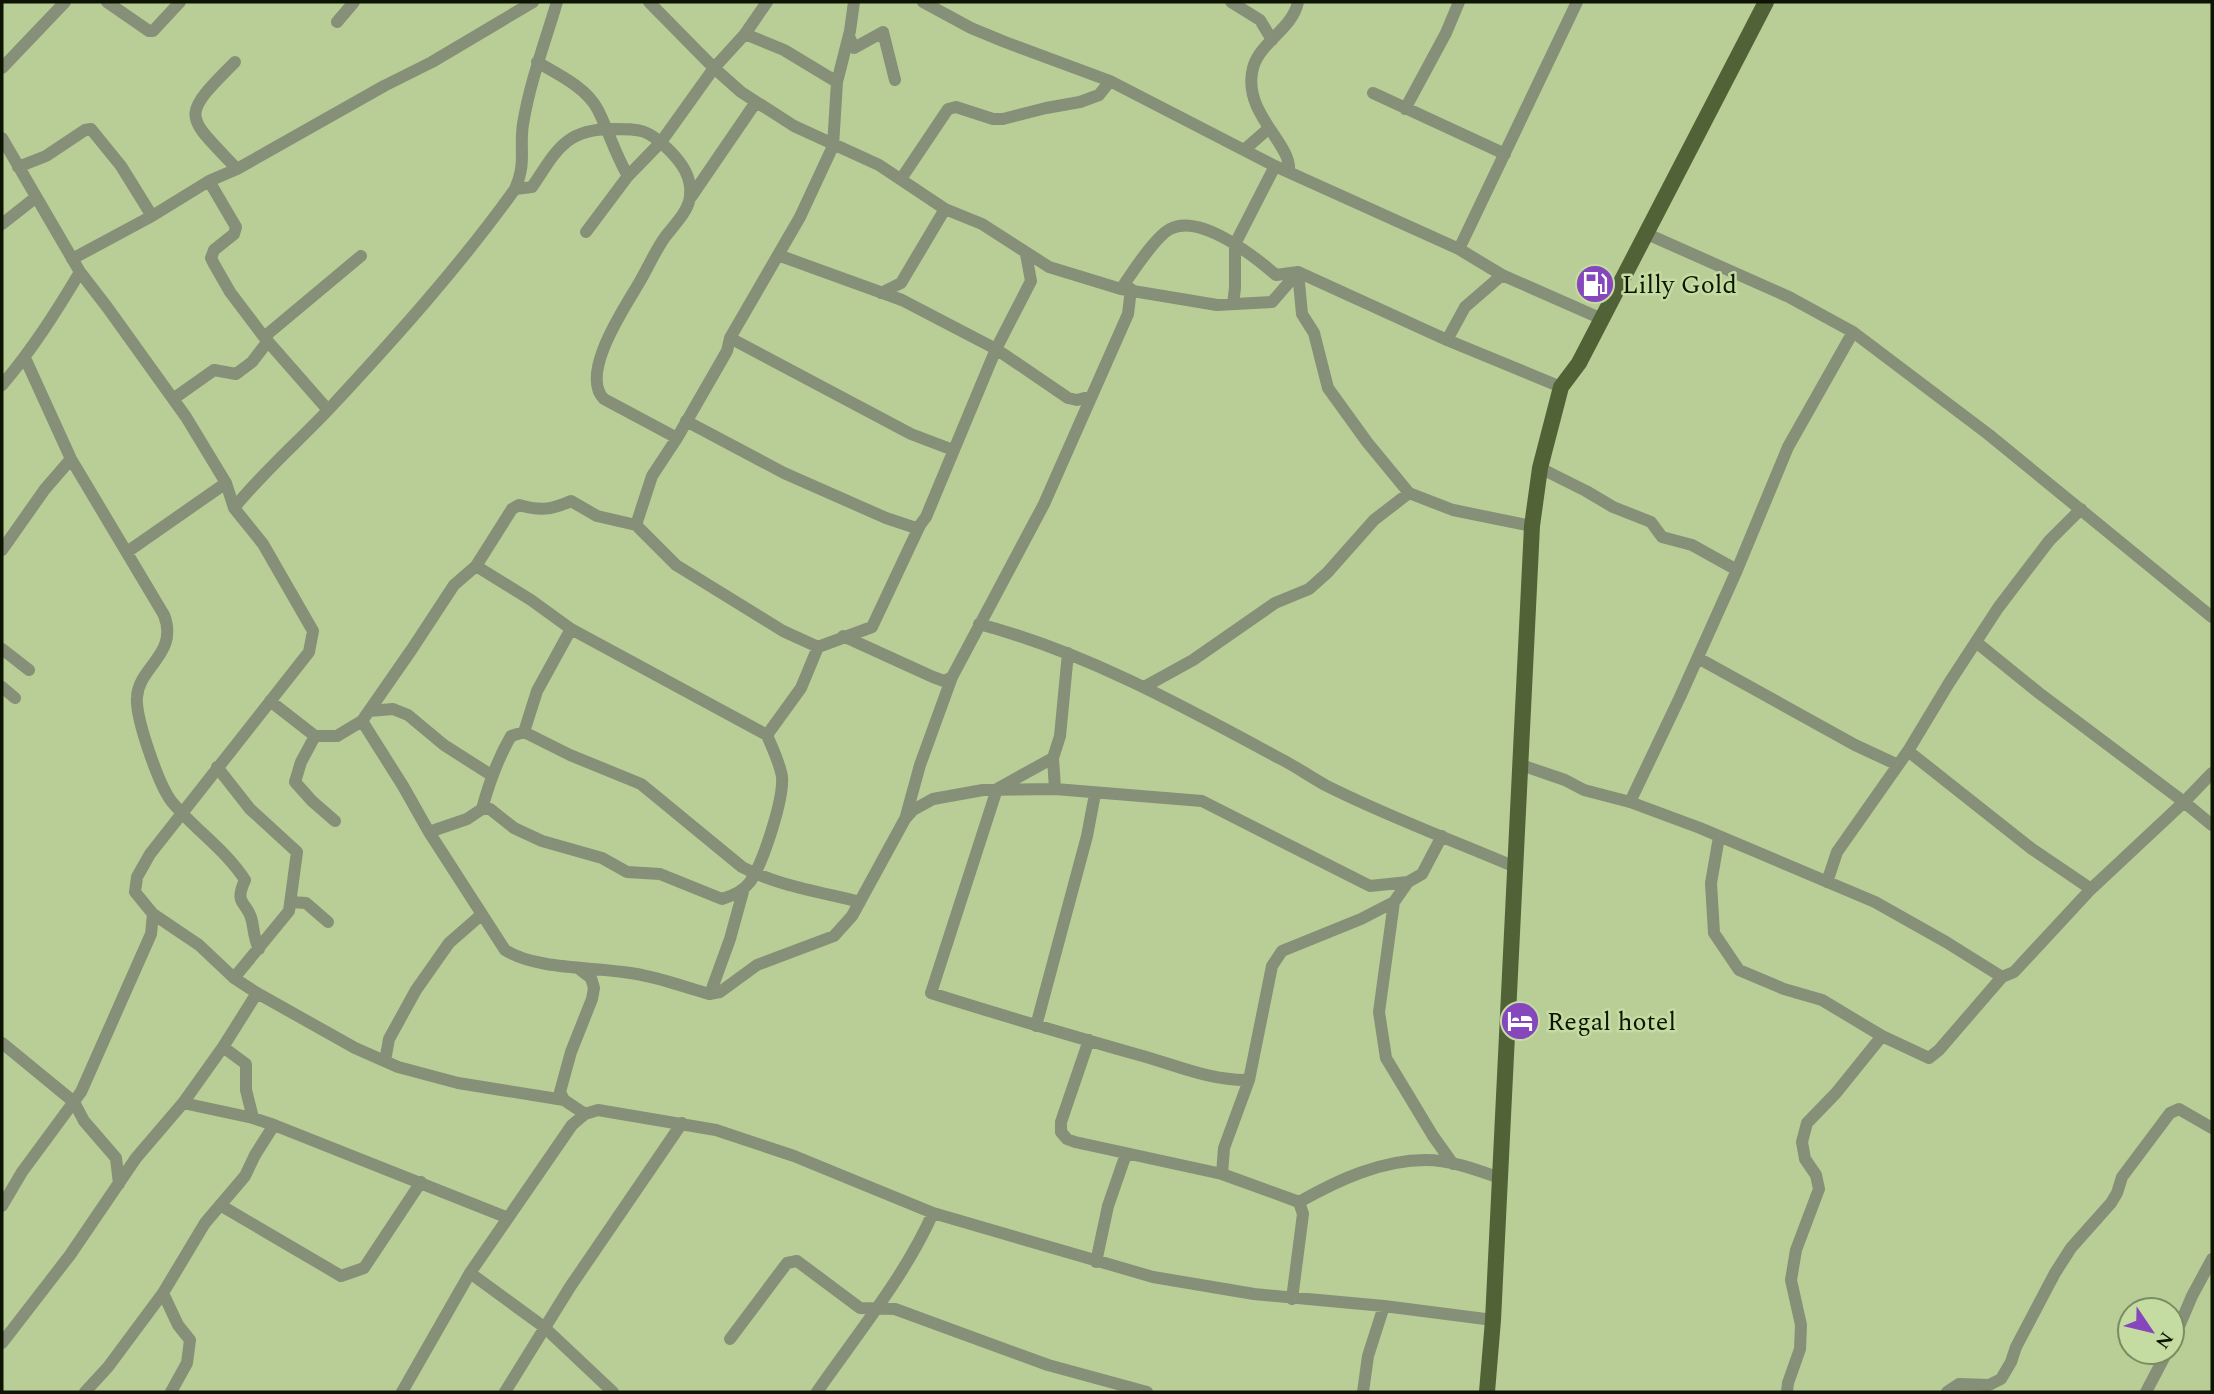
<svg xmlns="http://www.w3.org/2000/svg" width="2214" height="1394" font-family="Spectral,serif">
<style>
.lines{fill:none;stroke-linecap:round;stroke-linejoin:round}
.minor{stroke:#868f78;stroke-width:12}
.major{stroke:#526237;stroke-width:16}
.labels{text-anchor:middle;stroke-width:5;stroke-linejoin:round;paint-order:stroke}
.poi-label{font-size:26px;fill:#0d1502;stroke:#c4dba2;text-anchor:start}
</style>
<rect width="100%" height="100%" fill="#b8ce96"/>
<g class="lines">
<path class="minor" d="M107,2L149,31H153L180,2
M649,2L714,68L741,92L794,126L879,165L945,209L982,224L1049,267L1121,289L1217,305L1272,302L1298,272
M923,2L971,28L1005,42L1110,81L1275,166L1459,249L1502,275L1602,319
M1231,2L1260,20L1272,40
M337,22L354,2
M745,34L767,2
M849,36L854,48L883,32L895,80
M235,62C179,118 185,114 237,169
M537,62C558,74 587,88 598,110C609,132 615,154 628,176
M2,68L65,2
M837,82L850,31L854,2
M1373,93L1505,154
M1405,109L1446,33L1459,2
M2,138L80,272L107,307L186,417L226,483L234,508L263,544L313,631L309,652L150,854L137,877L135,892L153,914L199,945L234,978L257,993L355,1048L398,1067L458,1083L564,1100
M1244,150L1268,129
M18,167L46,156L85,130L91,129L121,166L152,216
M1289,171C1292,144 1245,115 1252,73C1256,43 1292,31 1298,2
M901,179L948,109L956,107L993,119H1003L1046,108L1080,102L1099,95L1110,81
M209,181L236,227L234,234L214,250L211,258L214,264L230,292L264,337L328,410
M515,189L532,187C556,152 564,129 612,129C641,129 648,129 669,150C682,163 692,177 690,196C689,211 674,225 665,237C655,251 648,268 639,283C625,307 579,374 604,399L677,438L727,351L730,338L800,217L833,146L837,82L784,50L745,34L714,68L661,142L628,176L586,232
M691,197L756,102
M2,224L35,198
M1645,233L1789,297L1853,332L1988,434L2212,617
M1459,249L1577,2
M1026,254L1031,281L996,349L1068,398L1077,400L1092,396
M72,259L152,216L209,181L237,169L384,86L432,62L533,2
M1298,272L1302,314L1314,333L1328,388L1367,442L1409,493L1453,510L1532,526
M1121,289C1131,274 1155,237 1170,229C1200,213 1254,256 1276,275L1298,272L1447,340L1561,387
M881,293L901,283L945,209
M1233,304L1235,288V244L1275,166
M264,337L361,256
M730,338L911,434L953,450
M1447,340L1465,307L1502,275
M25,358L71,459L164,615C179,654 139,666 137,697C135,717 159,786 172,802C195,830 225,849 245,880C233,906 248,901 252,921C254,931 254,939 259,949
M2,385C32,350 56,312 80,272
M173,399L214,370L236,374L252,362L268,341
M686,421L784,473L886,518L916,528L920,525L926,517L996,349L902,300L778,255
M1540,468L1586,491L1613,507L1651,522L1662,537L1692,545L1737,570
M234,508C263,472 298,442 330,408C395,338 459,267 515,189C527,161 519,150 523,124C530,82 545,42 557,2
M636,525L652,476L677,438
M2,550L45,489L71,459
M127,552L226,483
M476,566L531,600L571,629
M979,624C1085,652 1183,706 1279,758C1295,766 1309,776 1325,785C1386,816 1452,840 1515,867
M843,636L933,677L944,681L952,677L1044,504L1128,314L1131,289
M818,647L783,631L676,565L636,525L597,516L571,501C551,510 540,511 519,505L512,509L476,566L454,585L412,649L362,721L403,786L429,832L505,950C535,969 588,967 623,972C652,975 681,986 709,994L720,992L757,965L834,936L852,916L905,819L913,810L933,799L983,790L1055,789L1202,801L1370,886L1408,882
M2,649L29,670
M1698,658L1855,745L1898,765
M2,687L15,698
M1144,687L1193,660L1275,603L1309,589L1327,573L1374,520L1409,493
M270,701L315,736H337L362,721
M369,711L393,709L408,715L444,745L491,775
M524,732L537,691L571,629L767,735
M315,736L301,762L295,782L312,801L335,821
M1908,751L2032,849L2091,889
M1053,758L997,789L931,993C1000,1015 1069,1035 1139,1055C1176,1065 1210,1081 1249,1080
M1521,765L1565,780L1584,790L1630,802L1700,828L1875,902L1946,942L2002,977
M217,767L250,809L297,852L289,911L234,978
M2212,773L2184,802L2212,825
M1055,789L1053,758L1060,736L1068,653
M1630,802L1680,697L1737,570L1788,447L1853,332
M482,809C489,783 497,760 511,736L524,732L570,755L641,784L742,867C778,886 821,892 860,902
M906,816L920,765L952,677
M429,832L467,819L482,809H490L514,828L542,841L602,858L627,872L660,874L722,899C732,896 744,890 750,882C763,863 784,799 782,777C780,763 772,748 767,735L801,688L818,647L872,627L920,525
M1719,837L1711,883L1714,933L1739,970L1784,989L1822,1000L1882,1036L1929,1058L1939,1050L2002,977L2014,972L2091,889L2184,802L2039,693L1976,642
M1827,882L1837,852L1908,751L1949,683L1998,608L2049,541L2081,509
M291,902L306,903L328,922
M1394,902L1379,1012L1386,1058L1433,1136L1453,1164
M578,968L591,978L594,988L592,999L571,1052L560,1092L564,1100L585,1114
M710,994L730,939L744,888
M1036,1026L1087,836L1095,794
M1089,1040L1061,1122V1132L1067,1139L1075,1142L1222,1174L1299,1202L1303,1214L1292,1299
M2,1043L74,1102L84,1121L116,1158L119,1184
M223,1047L246,1064V1090L253,1118
M385,1061L389,1039L416,990L449,943L481,915
M183,1103L253,1118L274,1125L508,1218
M1222,1174L1224,1148L1249,1080L1272,966L1282,951L1361,919L1394,902L1408,882L1422,874L1442,836
M1299,1202C1338,1180 1381,1160 1426,1160C1451,1160 1477,1170 1500,1178
M220,1205L341,1276L364,1268L421,1182
M2,1206L22,1172L81,1092L151,934L153,914
M1096,1262L1108,1206L1126,1154
M470,1273L544,1327L613,1392
M163,1293L178,1325L190,1340L187,1363L171,1392
M730,1339L787,1263L797,1261L860,1308L895,1309L1048,1365L1147,1392
M2,1343L70,1255L136,1158L183,1103L223,1047L257,993
M2172,1343L2192,1296L2212,1259
M85,1392L108,1367L163,1293L205,1223L245,1176L255,1155L274,1125
M402,1392L470,1273L572,1125L585,1114L598,1110L716,1130L794,1156L933,1213
M505,1392L570,1287L682,1123
M817,1392C857,1334 904,1278 933,1213L1153,1277L1254,1294L1384,1306L1493,1320
M1363,1392L1368,1356L1384,1306
M1787,1392L1788,1383L1800,1349L1801,1325L1791,1280L1796,1250L1819,1189L1816,1175L1805,1159L1802,1142L1807,1123L1836,1093L1882,1036
M1947,1392L1959,1384L1989,1385L2001,1379L2011,1362L2016,1347L2055,1273L2071,1248L2111,1203L2117,1193L2122,1177L2170,1113L2179,1109L2212,1128
M2146,1392L2167,1352"/>
<path class="major" d="M1487,1392L1493,1320L1532,526L1540,468L1561,387L1579,363L1766,2"/>
</g>
<defs>
<g id="fuel-disc" transform="scale(2.0125)"><circle r="9.5" fill="#8647bd" stroke="#c4dba2"/><path d="M-5.5-6h7V0h2V4h1.3V-2.5L3-4.5l.8-.8L6-3V5H2.5V1h-1V6h-7ZM-4.2-4.7v3.2H.2V-4.7Z" fill="#fff"/></g>
<g id="hotel-disc" transform="scale(2.0125)"><circle r="9.5" fill="#8647bd" stroke="#c4dba2"/><path d="M-6-4.5h1.5V1H6V5H4.5V3h-9V5H-6ZM-4 0a1.8 1.8 0 1 1 3.6 0ZM.5 0V-2.5h3Q6-2.5 6 0Z" fill="#fff"/></g>
</defs>
<g fill-rule="evenodd">
<use href="#fuel-disc" x="1595" y="284"/>
<use href="#hotel-disc" x="1520" y="1021"/>
</g>
<g class="labels">
<g class="poi-label">
<text x="1622" y="293">Lilly Gold</text>
<text x="1547" y="1030">Regal hotel</text>
</g>
</g>
<rect width="2214" height="1394" fill="none" stroke="#0d1502" stroke-width="7"/>
<g transform="translate(2151 1331) rotate(125)"><circle r="33" fill="#c4dba2" stroke="#7b8c62" stroke-width="2"/>
<path d="M0-5L12 26L0 18L-12 26Z" fill="#8647bd"/>
<text y="-10" font-size="19" font-weight="bold" text-anchor="middle" fill="#0d1502">N</text>
</g>
</svg>
